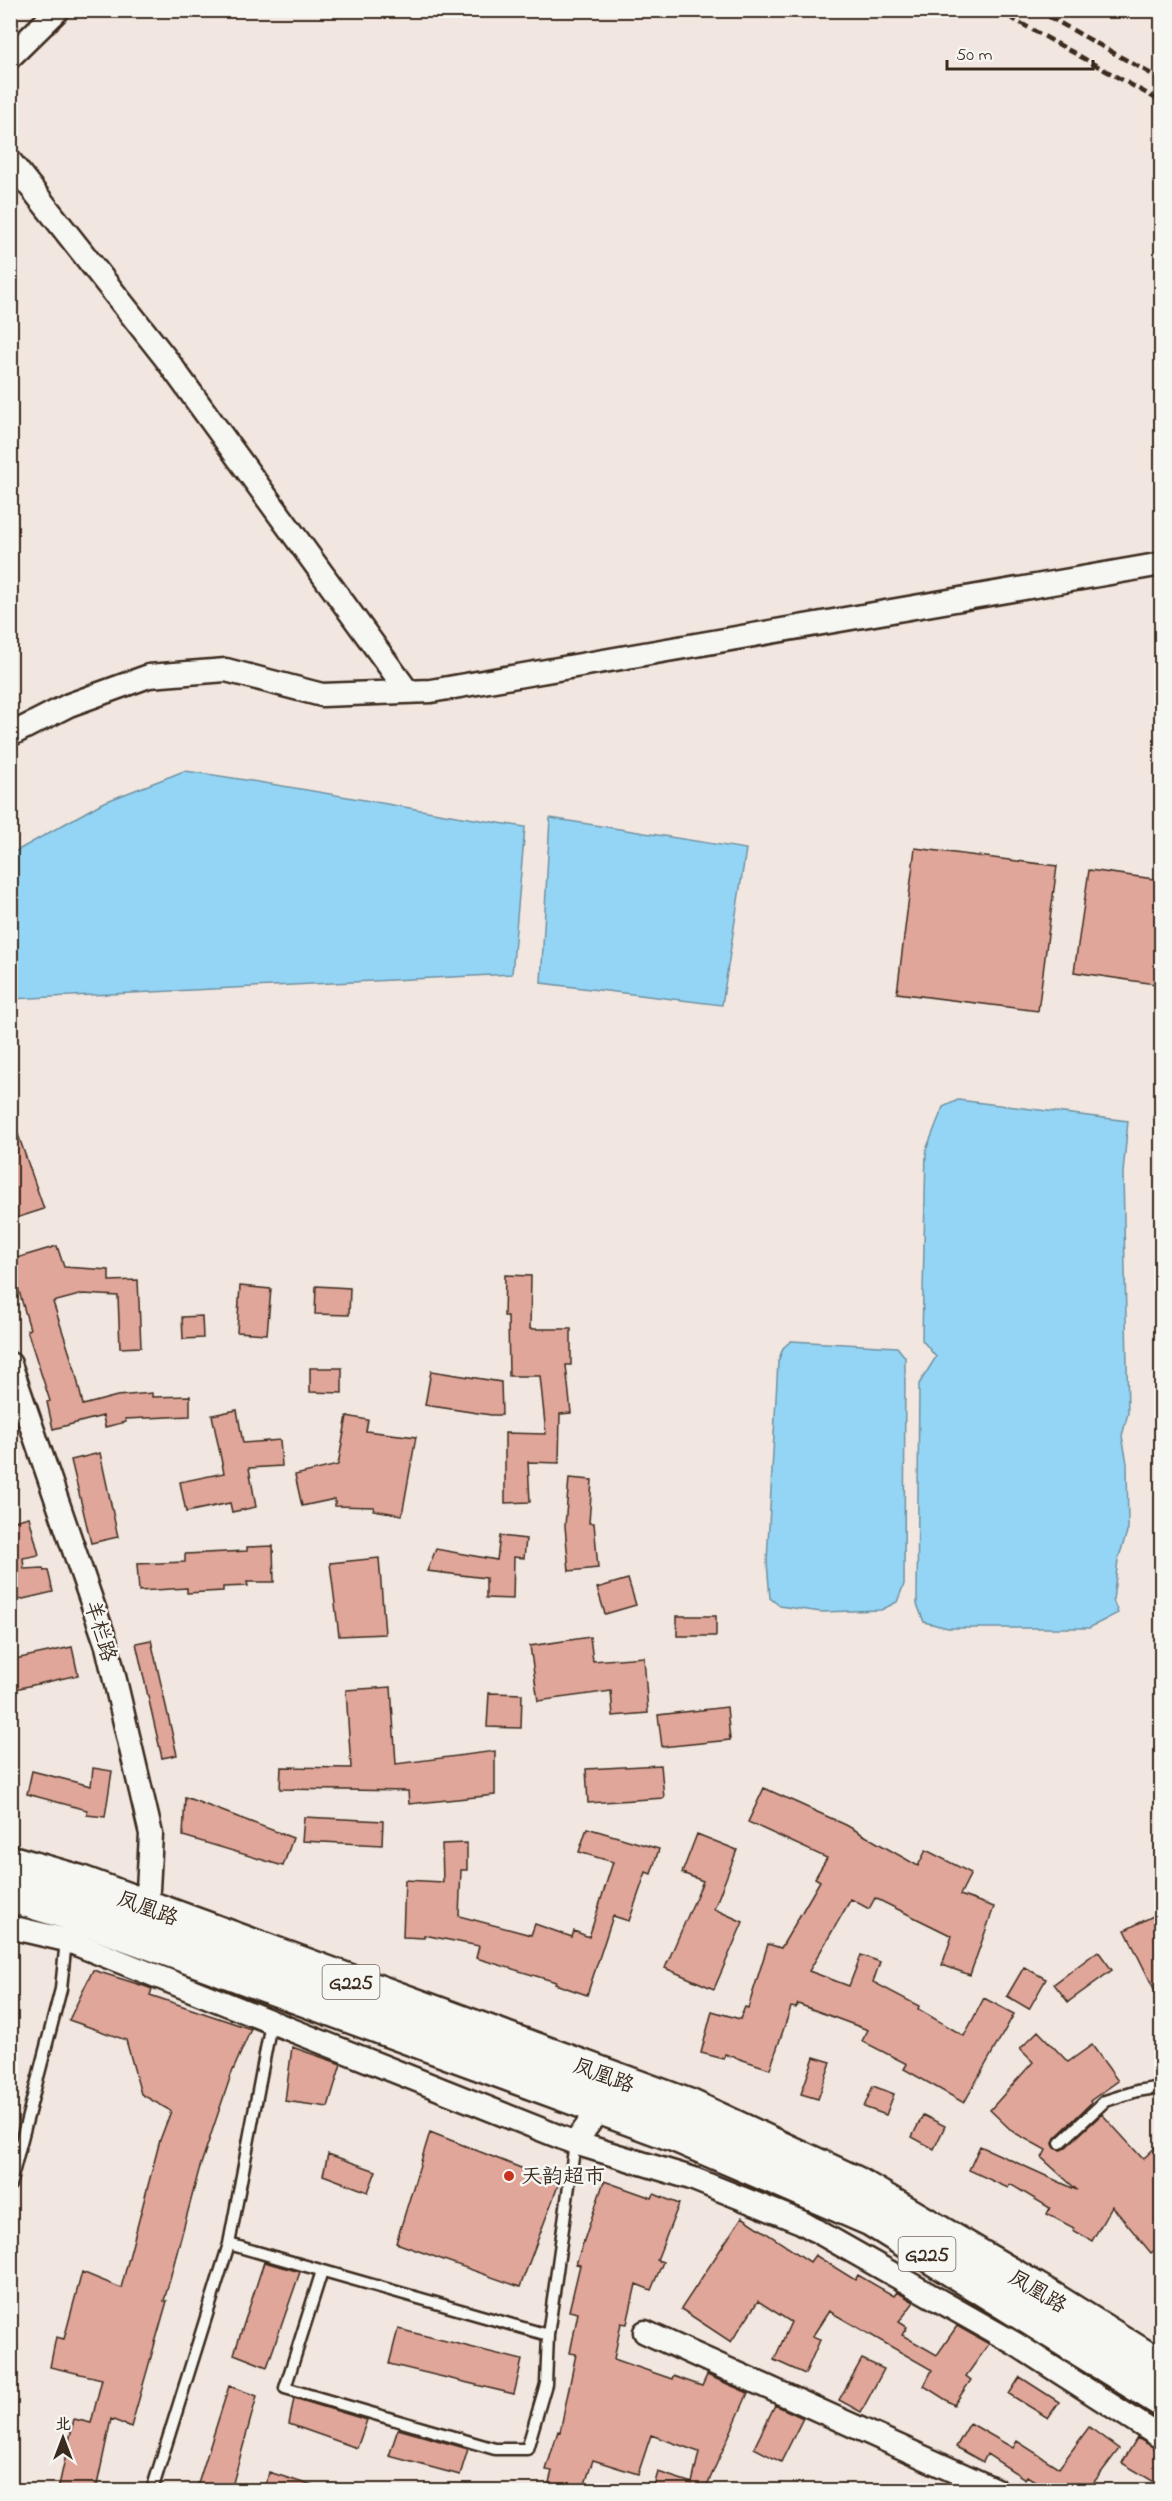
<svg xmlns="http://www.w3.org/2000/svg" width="1172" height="2501" font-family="'Indie Flower','LXGW WenKai TC',sans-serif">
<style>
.water{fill:#94d5f6;stroke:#7091a0;stroke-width:1.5}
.building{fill:#dfa699;stroke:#3b2a1e;stroke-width:1.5}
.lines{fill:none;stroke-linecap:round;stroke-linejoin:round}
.lane-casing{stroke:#3b2a1e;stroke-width:15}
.street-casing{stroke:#3b2a1e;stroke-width:27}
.highway-casing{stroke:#3b2a1e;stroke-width:38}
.lane{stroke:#f6f6f2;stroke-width:10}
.street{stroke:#f6f6f2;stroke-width:22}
.highway{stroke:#f6f6f2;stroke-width:33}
.rail{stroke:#3b2a1e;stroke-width:4.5;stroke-dasharray:9 4.5;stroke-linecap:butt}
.poi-dot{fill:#c8321e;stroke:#f6f6f2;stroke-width:2}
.labels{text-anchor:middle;stroke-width:5;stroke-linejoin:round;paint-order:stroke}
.shield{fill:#f6f6f2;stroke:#73675e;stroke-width:1.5}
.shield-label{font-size:20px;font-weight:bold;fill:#3b2a1e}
.street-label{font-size:21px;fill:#3b2a1e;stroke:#f6f6f2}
.poi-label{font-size:21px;fill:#3b2a1e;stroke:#f6f6f2;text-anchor:start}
</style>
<rect width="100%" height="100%" fill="#f1e6e0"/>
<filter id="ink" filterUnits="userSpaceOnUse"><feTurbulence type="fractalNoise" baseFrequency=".0167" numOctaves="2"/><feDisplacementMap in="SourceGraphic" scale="12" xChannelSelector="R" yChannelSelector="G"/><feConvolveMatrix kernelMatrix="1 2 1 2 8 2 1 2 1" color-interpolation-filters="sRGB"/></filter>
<g filter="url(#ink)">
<path class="water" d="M184,771C298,786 411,810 525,827L512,974L11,999V854L102,803Z
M550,818L746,849L722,1005L541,983Z
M958,1100L1128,1121L1123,1173L1128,1413L1122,1436L1127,1463L1128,1529L1118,1560L1113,1600L1118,1613L1089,1628H948L924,1622L917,1604L919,1384L936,1357L922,1340L926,1150L943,1107Z
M791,1341L897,1347L905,1357L904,1584L897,1602L881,1610L821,1612L780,1606L770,1598L767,1562L778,1362L783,1348Z"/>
<path class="building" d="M915,848L1057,866L1038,1011L897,993Z
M1089,870L1161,880V985L1074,972Z
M13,1120L44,1209L10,1220V1121Z
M57,1246L64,1267L109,1270V1281L138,1280L141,1347L120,1348L118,1296L83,1294L53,1302L75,1370L83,1405L117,1396L152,1393V1397L190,1396V1416L125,1419L126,1422L105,1427L103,1416L53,1429L47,1402L50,1401L27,1330L30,1329L10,1260Z
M505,1275L531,1276L530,1329H571V1365H566L571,1413L560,1414L559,1463L528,1462L530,1502L505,1503V1433L546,1434L540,1376H509L508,1316H504Z
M240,1286L271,1289L267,1334L237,1332Z
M316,1286L350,1288L349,1315L315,1314Z
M202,1316L203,1338L183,1339L182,1317Z
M310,1368H342V1393L310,1392Z
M431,1371L501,1382L502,1415H491L425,1405Z
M237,1410L243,1443L280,1440L282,1466L249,1468L256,1507L232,1512L230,1503L186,1512L180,1482L224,1473L212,1415Z
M347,1416L368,1420L366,1431L416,1437L402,1515L373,1510L374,1507L335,1506V1499L302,1506L295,1475L338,1465Z
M100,1453L118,1537L91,1543L71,1460Z
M569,1478L592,1480L589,1523H594L598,1568L569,1571L565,1526Z
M29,1517L39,1555L23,1558L24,1569L43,1568L44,1571L48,1570L53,1592L10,1602V1522Z
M500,1536L526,1539L524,1558L514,1557L513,1599L486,1598V1578L427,1571L436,1549L497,1560Z
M273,1546L274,1582H247L248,1586L223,1587V1591L187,1593V1588L139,1591L137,1564L185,1562V1554L247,1551V1547Z
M379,1558L385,1634L339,1636L330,1563Z
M628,1579L636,1605L605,1614L597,1588Z
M677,1616H716V1636H677Z
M590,1637L593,1661L644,1657L648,1713L613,1716L611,1691L538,1701L530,1646Z
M151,1640L177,1755L162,1758L136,1643Z
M72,1647L78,1675L15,1689L10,1660Z
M391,1687L396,1764L495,1751V1795L409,1804L408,1791L280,1789L281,1767L351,1768L346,1690Z
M489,1693L522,1694L521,1728L487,1727Z
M727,1707L730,1740L662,1747L658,1715Z
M661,1765L664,1798L588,1803L586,1769Z
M93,1768L112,1771L105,1817L87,1815V1810L27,1794L32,1771L91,1786Z
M764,1788L846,1825L918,1866L926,1850L971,1873L960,1895L994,1907L970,1975L942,1965L952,1936L875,1898L869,1909L851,1899L809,1971L849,1986L861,1955L880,1962L873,1982L919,2006L918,2009L964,2036L984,1998L1014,2014L964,2103L904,2069L907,2064L862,2041L868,2030L798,2004L796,2008L791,2007L770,2069L725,2054L724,2059L701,2053L712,2011L740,2019L745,2007L748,2008L768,1944L781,1948L820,1881L815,1878L827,1858L748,1822Z
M185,1797L293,1838L283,1866L183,1836Z
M304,1817L383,1821L382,1845L302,1841Z
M587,1828L659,1849L651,1874L646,1872L629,1921L613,1916L587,1995L555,1984L556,1982L476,1958L479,1946L424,1935V1938L403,1937L405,1880L443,1882L442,1844L467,1843V1870H461L459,1916L531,1935L535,1924L572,1937L574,1931L589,1937L613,1862L579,1852Z
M697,1834L737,1850L714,1909L743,1922L714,1989L665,1968L703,1881L682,1873Z
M1161,1912V2003L1125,1930Z
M1098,1951L1112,1970L1068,2002L1054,1984Z
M1024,1967L1046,1979L1029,2009L1007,1996Z
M93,1970L144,1986L152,1989L150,1995L251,2029L231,2075L199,2170L164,2301H167L131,2427L111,2419L96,2490H58L74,2419L91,2423L102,2379L50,2367L56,2337L64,2339L82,2272L121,2288L160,2140L171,2111L141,2094L126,2040L69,2020Z
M1038,2031L1068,2062L1092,2045L1118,2081L1090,2101L1091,2103L1055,2138L1053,2144L1055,2148L1061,2150L1065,2148L1102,2114L1143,2159L1161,2142V2245L1151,2253L1112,2206L1092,2241L1073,2230L1074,2228L1047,2214L1050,2208L1010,2184L1008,2188L969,2170L980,2146L1077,2190L1042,2158L1046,2150L1013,2132L990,2110L1033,2062L1020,2049Z
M292,2047L341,2064L328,2107L285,2101Z
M814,2057L831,2062L818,2099L801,2094Z
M873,2086L894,2094L886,2115L864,2107Z
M923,2115L945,2126L934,2149L912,2137Z
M430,2132L559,2183L520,2287L396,2243Z
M328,2154L376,2171L368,2192L323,2175Z
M604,2181L652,2198L654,2194L679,2204L657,2260L663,2262L651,2290L636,2284L627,2324L621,2323L614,2359L672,2379L673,2376L702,2386L707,2375L748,2393L705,2490H653L658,2472L692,2483L699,2452L651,2435L638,2474L593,2460L583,2490H547L552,2471L546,2470L558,2431L560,2432L576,2354L570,2353L578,2313L569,2311L580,2265L576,2264Z
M742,2217L810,2262L815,2255L855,2280L858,2275L894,2296L897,2292L914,2302L899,2322L907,2327L902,2335L937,2355L957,2326L989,2344L966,2376L971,2380L954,2405L924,2386L932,2370L829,2311L812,2337L820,2340L805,2374L774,2360L791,2322L758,2301L731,2342L681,2309Z
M264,2262L300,2272L267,2367L234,2354Z
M398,2329L522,2360L514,2394L389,2364Z
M862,2359L884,2369L861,2412L839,2400Z
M1020,2377L1059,2402L1048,2418L1009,2394Z
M229,2386L257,2396L231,2490H209L197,2487Z
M294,2398L367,2420L357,2448L289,2424Z
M775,2405L803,2418L781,2462L754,2448Z
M970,2423L1013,2448L1017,2441L1059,2468L1089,2427L1119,2449L1088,2490H1049L1027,2476L1025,2479L987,2454L983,2462L956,2447Z
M398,2429L468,2449L460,2475L389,2456Z
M1137,2438L1161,2451V2486L1122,2463Z
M269,2472L316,2487V2490H265Z"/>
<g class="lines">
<g class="lane-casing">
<path id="lane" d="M1060,2143L1105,2101L1137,2091L1162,2087
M10,2185L61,1989L66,1940
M229,2244L548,2335L575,2143
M322,2271L285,2388L495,2449H527L546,2384L548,2335
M152,2490L229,2244L271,2023"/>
</g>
<g class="street-casing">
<path id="street" d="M10,57L58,10
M10,161L167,360L408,692
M10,735L69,705L149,676L226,670L322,695L431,691L1162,564
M10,1364L107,1646L151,1834L147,1908
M10,1927L66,1940L575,2143L600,2108
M575,2143L691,2178L801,2222L1014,2343L1162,2438
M645,2332L996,2490"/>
</g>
<g class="highway-casing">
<path id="highway" d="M10,1862L79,1882L689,2106L855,2183L1047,2296L1162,2368
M10,1895L69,1913L678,2136L871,2219L1162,2400"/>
</g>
<use href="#lane" class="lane"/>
<use href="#street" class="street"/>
<use href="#highway" class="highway"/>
<path class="rail" d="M997,10L1162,102
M1037,10L1162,80"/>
</g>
</g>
<circle class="poi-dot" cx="509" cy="2176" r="6"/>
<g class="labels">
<g class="shield">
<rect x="322.5" y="1965" width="57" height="34" rx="4.5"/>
<rect x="898.5" y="2237" width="57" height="34" rx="4.5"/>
</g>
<g class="shield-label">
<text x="351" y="1989">G225</text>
<text x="927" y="2261">G225</text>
</g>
<g class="street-label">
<text transform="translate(101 1631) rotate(73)" y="7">羊栏路</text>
<text transform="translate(148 1908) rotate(20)" y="7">凤凰路</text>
<text transform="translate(604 2075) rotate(20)" y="7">凤凰路</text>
<text transform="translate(1038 2291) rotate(31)" y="7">凤凰路</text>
</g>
<g class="poi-label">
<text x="521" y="2183">天韵超市</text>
</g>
</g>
<rect width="1172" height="2501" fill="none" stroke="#f6f6f2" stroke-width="36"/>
<rect x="18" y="18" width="1136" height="2465" fill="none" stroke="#3b2a1e" stroke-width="2" filter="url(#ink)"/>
<g transform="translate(63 2438)" stroke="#f6f6f2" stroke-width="4.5" paint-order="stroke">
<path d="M0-4.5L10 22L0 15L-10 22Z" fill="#3b2a1e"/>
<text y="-9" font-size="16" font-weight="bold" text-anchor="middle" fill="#3b2a1e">北</text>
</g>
<path d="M947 60v9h146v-9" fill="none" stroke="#3b2a1e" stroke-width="3"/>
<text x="956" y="60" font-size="18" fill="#3b2a1e" stroke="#f6f6f2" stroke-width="4.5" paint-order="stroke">50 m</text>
</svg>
